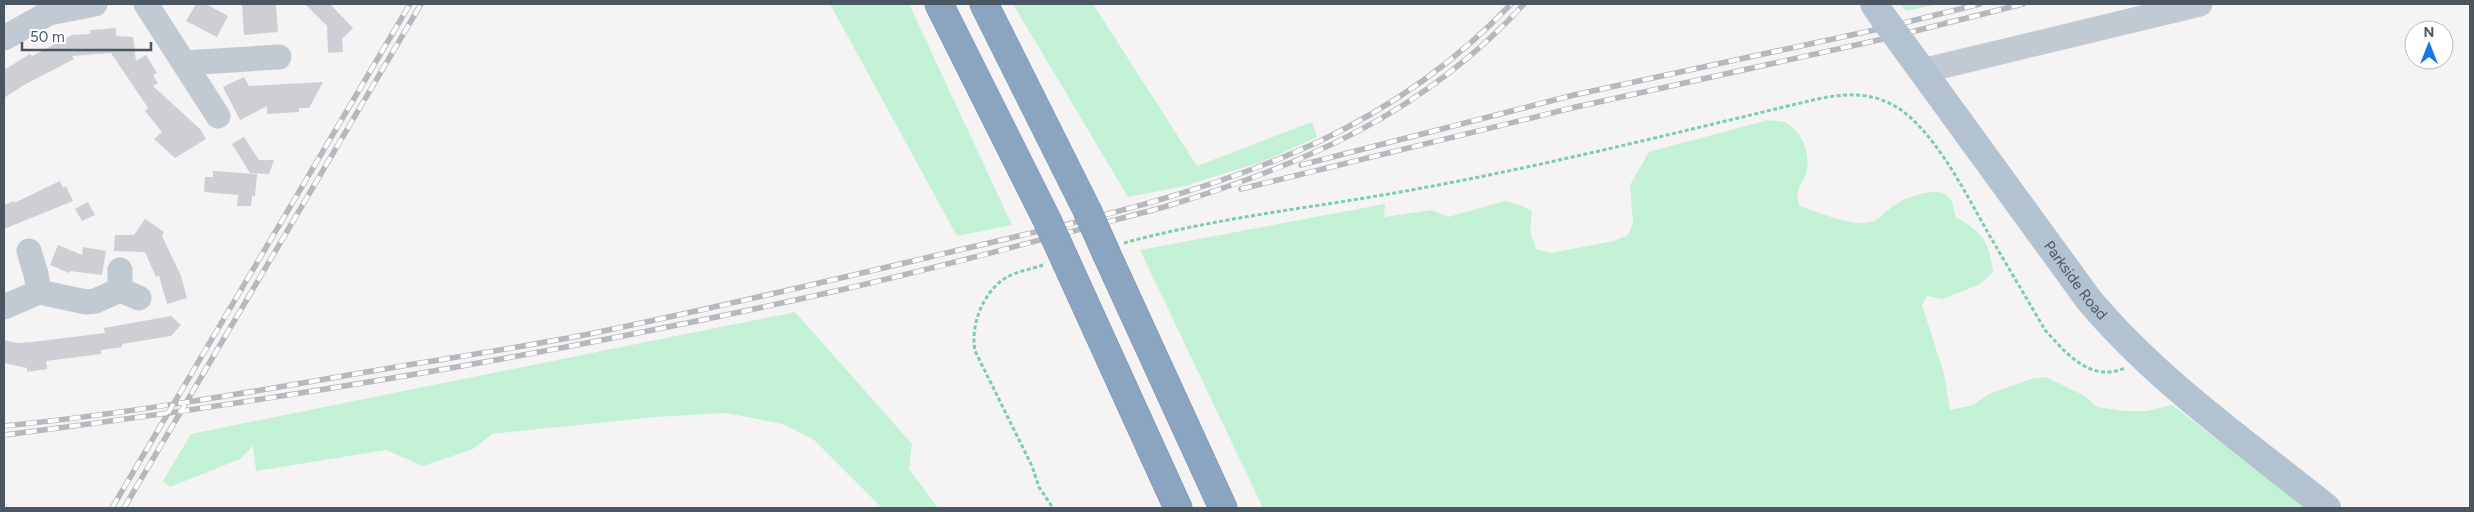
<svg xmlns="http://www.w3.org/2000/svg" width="2474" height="512" font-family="Figtree,sans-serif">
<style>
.green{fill:#c3f1d5}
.building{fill:#cdcfd5}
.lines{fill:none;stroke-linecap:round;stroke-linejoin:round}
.highway-casing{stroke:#7690ad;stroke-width:29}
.path{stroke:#7ad0a6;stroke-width:3;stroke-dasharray:4 2.5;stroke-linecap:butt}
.minor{stroke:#c1cad2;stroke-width:25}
.major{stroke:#b3c2d1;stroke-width:28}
.highway{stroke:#8ba5c1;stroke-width:28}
.rail-casing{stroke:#b5b8bd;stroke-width:5.5}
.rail{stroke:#fff;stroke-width:4;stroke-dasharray:11;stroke-linecap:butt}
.highway-bridge-casing{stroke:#7690ad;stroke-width:29;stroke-linecap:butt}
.major-bridge{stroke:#b3c2d1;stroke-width:28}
.highway-bridge{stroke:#8ba5c1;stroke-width:28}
.labels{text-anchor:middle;stroke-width:4;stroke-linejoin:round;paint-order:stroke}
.street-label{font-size:15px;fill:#4a5661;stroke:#fff}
</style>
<rect width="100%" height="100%" fill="#f5f3f3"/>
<path class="green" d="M830,4H909L1012,225L957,236Z
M1013,4H1093L1197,166L1312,122L1317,137L1267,160L1185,186L1128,197Z
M1900,4H1938L1906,11Z
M1768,120C1773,121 1780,121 1784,122C1803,131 1811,155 1806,173C1802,186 1793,191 1800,206C1817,212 1849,225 1867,223C1880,221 1886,210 1896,204C1908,197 1940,184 1950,199C1954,204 1953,211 1956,217C1982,232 1989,241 1993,272L1980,284L1943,299L1927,296L1922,305L1944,374L1950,410L1973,405L1989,394L2031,379L2046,377L2085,396L2097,407L2124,411H2147L2172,405L2306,508H1263L1140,250L1385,204L1384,217L1432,210L1448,217L1505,201L1520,205L1532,211L1530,231L1536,249L1551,253L1614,241L1628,235L1633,223L1630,185L1649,152Z
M795,312L912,444L909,469L938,508H882L813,439L783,424L726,413L655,417L492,434L473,449L423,466L386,450L256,471L253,446L240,459L170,487L163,481L191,434Z"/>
<path class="building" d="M196,4H206L228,16L217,37L186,21Z
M242,4H276L278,32L244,35Z
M305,4H330L353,28L342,39L343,52L328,53L327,26Z
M116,28V36L133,37L136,61L146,55L157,73L153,75L158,83L153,86L200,129L206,139L175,158L154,139L162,132L145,111L148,108L111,53L72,56L74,59L24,85L4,98V70L30,54L32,56L72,35L90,34V30Z
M244,77L249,86L323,82L309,108H299V112L267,114V106L240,120L223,87Z
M244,137L259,160H274L269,174L250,173L232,144Z
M213,171L257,174L255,196H252L251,206H237L238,195L204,192L205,177H213Z
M60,181L63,188L66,186L73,201L4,229V205L14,201V203Z
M88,202L95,215L82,221L75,209Z
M145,219L164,232L162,236L181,276L187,298L167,304L159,276L156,277L145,252L114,251L115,235H134Z
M58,245L82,255L83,247L106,251L102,275L70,271L69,273L50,265Z
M171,316L181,325L171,336L122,344V347L101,350V354L46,361L47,369L27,372V368L4,363V340L17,343L32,342L105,333L104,328Z"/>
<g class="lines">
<g class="highway-casing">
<path id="highway" d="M939,4L1047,220
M984,4L1087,210
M1107,255L1223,508
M1067,264L1178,508"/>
</g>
<path class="path" d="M1124,243C1222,216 1322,207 1422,188C1553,164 1683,131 1813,100C1840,94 1866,91 1891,104C1931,124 1965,192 1987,231C2006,264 2026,297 2045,330C2066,353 2090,383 2125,368
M1043,265C1032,269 1019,271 1009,276C984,289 970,324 975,351L1032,466L1039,487L1053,508"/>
<path class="minor" d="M146,4L218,116
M4,38L49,13L95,4
M185,63L279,57
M1922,71L2200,4
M29,251L36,274L39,292
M120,270V290L139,298
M4,307L39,292L86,302L95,301L120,290"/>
<g class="major">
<path d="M1874,4L1885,20"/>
<path id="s1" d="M1899,39L2089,300C2157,381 2245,442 2327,508"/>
</g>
<use href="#highway" class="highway"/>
<g class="rail-casing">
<path id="rail" d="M1301,165L1574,95L1879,29L1980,4
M1241,189L1576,107L1883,39L2023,4
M4,426C125,414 246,393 366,372C442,359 519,348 594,333C701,311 807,286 913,261C1049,228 1190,201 1318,142C1390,108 1456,62 1511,4
M4,435C283,400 561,353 836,291C946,266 1055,236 1164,207C1304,165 1424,113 1524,4
M112,508L410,4
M124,508L421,4"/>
</g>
<use href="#rail" class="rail"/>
<g class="highway-bridge-casing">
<path id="highway-bridge" d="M1087,210L1107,255
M1047,220L1067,264"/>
</g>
<path class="major-bridge" d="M1885,20L1899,39"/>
<use href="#highway-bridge" class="highway-bridge"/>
</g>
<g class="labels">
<g class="street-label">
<text dy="5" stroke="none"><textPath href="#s1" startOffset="299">Parkside Road</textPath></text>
</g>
</g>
<rect width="2474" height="512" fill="none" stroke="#4a5661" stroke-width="10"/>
<g transform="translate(2429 45)"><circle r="24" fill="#ffffff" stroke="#b7bbc0"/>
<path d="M0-4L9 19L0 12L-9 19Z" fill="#1a73e8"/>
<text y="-8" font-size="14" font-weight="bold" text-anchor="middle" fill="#4a5661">N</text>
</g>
<path d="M22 42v8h129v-8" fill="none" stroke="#4a5661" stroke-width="2.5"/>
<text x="30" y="42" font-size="15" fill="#4a5661" stroke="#ffffff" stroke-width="4" paint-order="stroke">50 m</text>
</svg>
